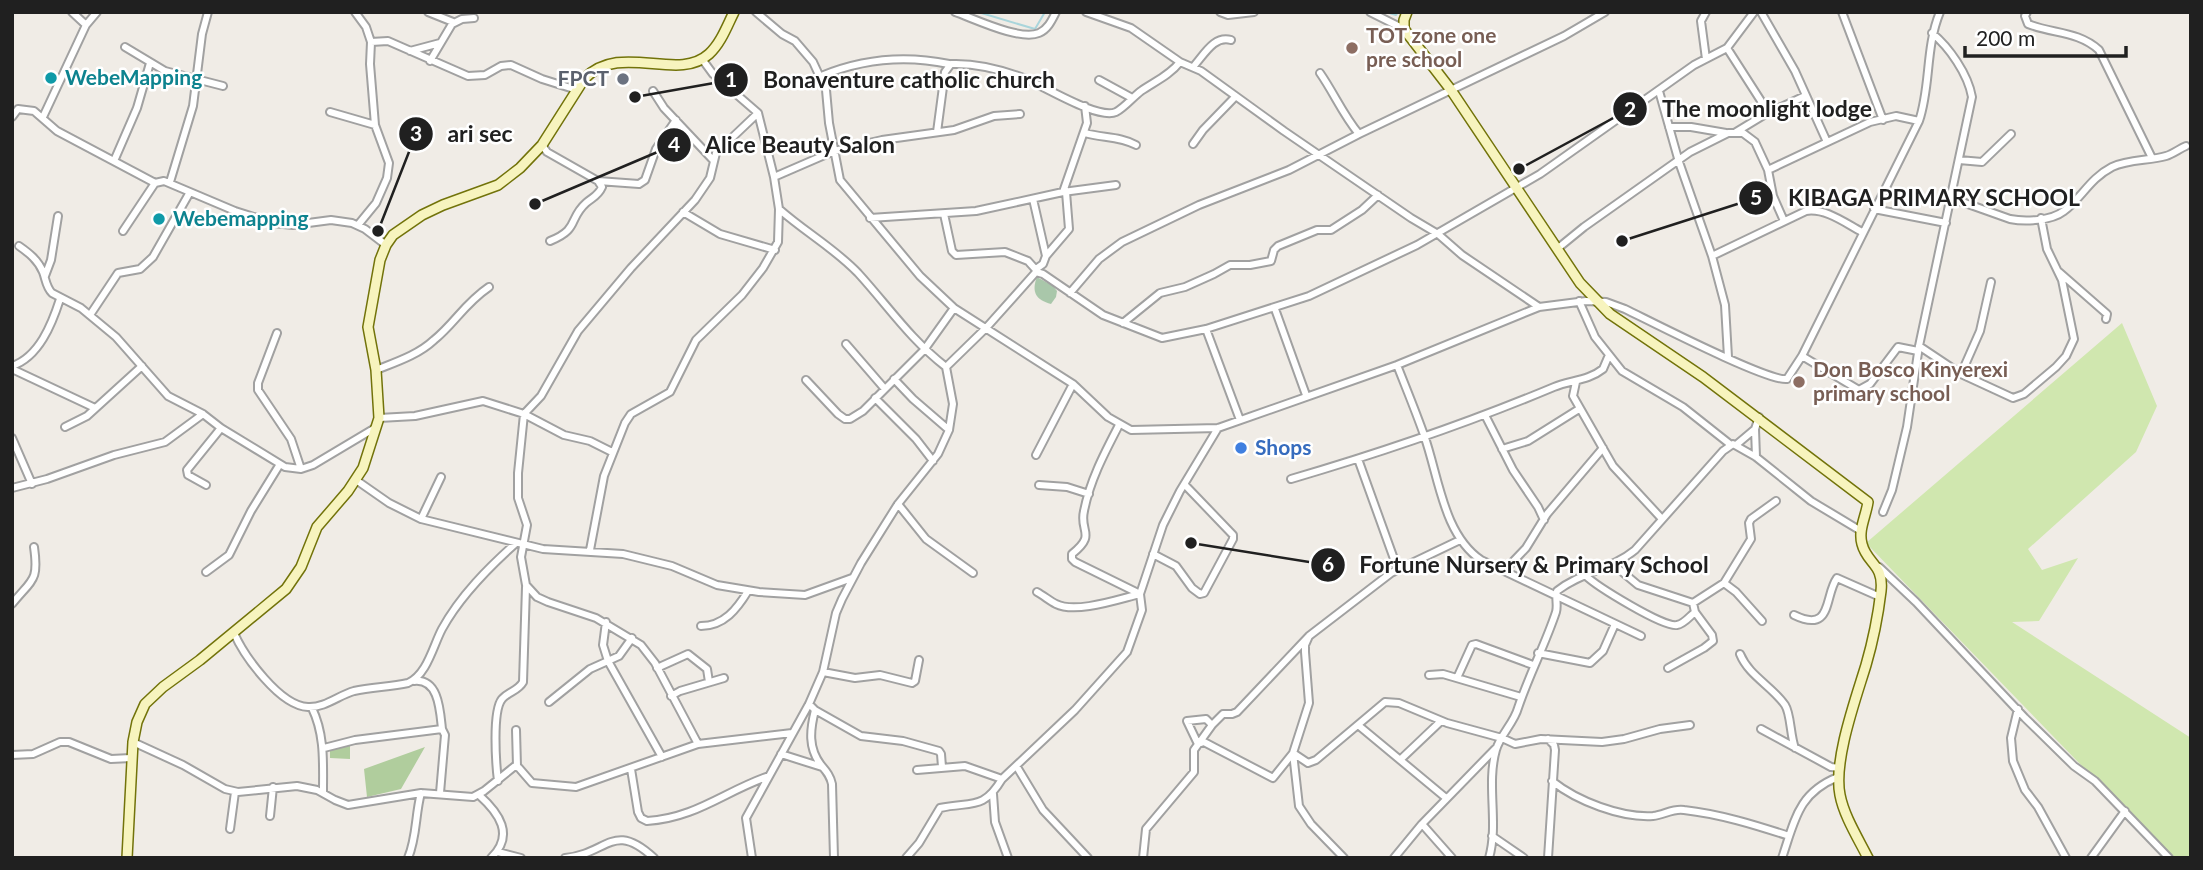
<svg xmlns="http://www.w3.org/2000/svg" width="2203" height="870" font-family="Lato,sans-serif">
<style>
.grass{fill:#d0e7af}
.forest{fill:#b0cd9d}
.cemetery{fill:#a9c7aa}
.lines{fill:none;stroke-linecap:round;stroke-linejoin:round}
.stream{stroke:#a9d5db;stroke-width:2}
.street-casing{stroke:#a1a1a1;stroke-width:10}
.secondary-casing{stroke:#72730a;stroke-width:12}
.street{stroke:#fff;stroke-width:6}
.secondary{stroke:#f7f4be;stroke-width:9}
.education-dot{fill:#8d6e63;stroke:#fff;stroke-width:2.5}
.culture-dot{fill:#0f9aa8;stroke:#fff;stroke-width:2.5}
.worship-dot{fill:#6b7280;stroke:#fff;stroke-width:2.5}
.shop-dot{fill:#3f7fe0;stroke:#fff;stroke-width:2.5}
.labels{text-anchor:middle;stroke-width:5;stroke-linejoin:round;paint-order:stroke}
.education-label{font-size:21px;font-weight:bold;fill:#785e54;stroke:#fff;text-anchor:start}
.culture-label{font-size:21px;font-weight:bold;fill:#0d838f;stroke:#fff;text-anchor:start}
.worship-label{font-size:21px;font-weight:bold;fill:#5b616d;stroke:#fff;text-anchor:end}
.shop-label{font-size:21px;font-weight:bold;fill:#366cbe;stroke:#fff;text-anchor:start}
.leader{fill:none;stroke:#202020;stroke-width:2.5}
.callout-dot{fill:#202020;stroke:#fff;stroke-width:2.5}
.mark-label{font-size:21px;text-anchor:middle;font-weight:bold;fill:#fff}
.callout-label{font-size:23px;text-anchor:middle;font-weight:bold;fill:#202020;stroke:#fff;stroke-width:5;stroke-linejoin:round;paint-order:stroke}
</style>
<rect width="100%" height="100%" fill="#f0ece6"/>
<path class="grass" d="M2122,323L2157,406L2136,452L2028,549L2042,570L2078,558L2039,621L2012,622L2191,738V858H2171L1866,543Z"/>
<path class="forest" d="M350,741V759L330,758V748Z
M425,747L401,789L367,797L364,769Z"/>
<path class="cemetery" d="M1037,277L1053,286L1057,291L1056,297L1051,304C1036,300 1031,292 1037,277Z"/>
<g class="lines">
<path class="stream" d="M978,12L1035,29L1045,12
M1386,12L1396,15L1398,12"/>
<g class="street-casing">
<path id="street" d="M72,12L86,25
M355,12L366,27L371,42L370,64L375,125L389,163L387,178L376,203L358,225
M428,12L453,22
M756,12L782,34L795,41L813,62L826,90L829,123L840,180L920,276L954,308L1073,384L1108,417L1131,430L1218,428L1397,365L1539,307L1586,301L1606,302L1625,309C1650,321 1768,382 1787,379L1802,356L1919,121C1931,86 1925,48 1940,12
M955,12C975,19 1020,41 1039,33C1048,29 1052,20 1056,12
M1086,12L1131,28L1180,62L1201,71L1284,131L1411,218L1438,234L1462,255L1539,307
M1220,12L1228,15L1254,12
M1370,12L1404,29
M1761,12L1795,71L1827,142
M1842,12L1883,120
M2027,12L2025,16L2028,24C2053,34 2078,31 2099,50L2152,158
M371,42L388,41L468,76L485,75L501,66L511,65L542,79L577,90
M125,47L165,71L223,86
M1727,48L1761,101L1764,115
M410,51L440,43
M1706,59L1701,21L1706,12
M430,61L452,24L462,19L474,18
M1193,67C1204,55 1214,35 1231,40
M1320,73C1334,93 1343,115 1359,134
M821,76C862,59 906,55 949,64
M1099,80L1132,98
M653,91L664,108L714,161
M1659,91L1679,162L1712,256L1725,305L1728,357
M330,112L375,125
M12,117L18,109L34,111L57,131L155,183
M43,117L86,25L97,12
M1669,127H1691L1726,133
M937,132L945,72L951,64C976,63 1003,70 1026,79C1044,86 1098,120 1116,112C1125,107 1133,97 1141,91C1154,82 1170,75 1180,62
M1736,132L1764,115L1805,96
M1085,133C1102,138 1120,136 1136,145
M1193,144L1203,130L1235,97
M542,145L547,152L598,181L639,184L645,180L656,149L676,120
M1959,160L1982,162L2011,134
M114,161L137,108L150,63
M1768,170L1870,122L1896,116L1919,121
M774,177L834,151L882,140L954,130L994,116L1020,114
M170,182L193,106L202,34L208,12
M1063,192L1116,185
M1951,198L2010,219C2025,222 2051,221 2064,211C2082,198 2089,179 2112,167C2129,159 2149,161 2166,156C2173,154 2179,149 2186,146
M1033,199L1046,256
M779,209C805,232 834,248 858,273C889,307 909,338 946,367
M1874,209L1946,223
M683,212L720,234L775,250
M944,214L952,251L956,255L1005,252L1028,261L1037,271
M870,218L976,211L1063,192L1087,123L1085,106
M123,231L155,183L164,181L235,211L273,223L293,225L331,220L352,223L365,229L386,245
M550,241C580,229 568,219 586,203C593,197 598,196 602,187L598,181
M19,246C29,253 38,260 43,272C46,280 46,287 52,293L81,308L116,337L168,396L203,414L221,428L285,467L301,469L313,465L375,428
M1557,249L1584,227L1690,152L1728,133H1743L1755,142L1768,170L1773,196L1784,221
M1712,256L1806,211C1826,208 1845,223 1862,232
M1036,269L1043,264L1046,256L1069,229L1066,192
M2059,272L2107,314L2106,319
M45,276L51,260L58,216
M1070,293L1099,259L1122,242L1199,205L1289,170L1359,134L1564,36L1605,12
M1579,301L1595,337L1622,371L1683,407L1731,445
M1275,309L1306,395
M90,315L118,273L140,269L153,257L190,192
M1123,323L1160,293L1185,287L1214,274L1230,265H1250L1271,261L1274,250L1278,246L1317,230H1331L1362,210L1378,195
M1206,329L1240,420
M277,333L258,383V390L291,439L301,469
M846,344L884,388
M1919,346L1961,374L2013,398L2024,394L2056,367L2066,356L2074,339L2062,280L2047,249L2041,218
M1802,356L1859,390L1870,384L1898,347L1918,351
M1397,365C1406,388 1416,412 1424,435C1439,477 1443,534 1481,560L1641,636
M12,366C39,357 52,324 60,299
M12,369L95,408
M376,370C396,362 418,355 434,340C455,323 464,304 489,287
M1961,374L1980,331L1991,282
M894,379L913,399L949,430
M806,380L838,414L845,419H850L863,411L924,350L954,308
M1576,382L1573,396L1613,466L1662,519
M875,398L916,439L933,461
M1485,415L1513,470L1538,507L1544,520
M379,418L415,416L483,401L524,414L564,435L590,441L612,452
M65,427L87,416L142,366
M1755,429L1756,457
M12,438L32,484
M1736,445L1755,429L1759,417
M1502,449L1528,441L1579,409
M1036,455L1073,384
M1358,459L1398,570
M1291,479C1380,453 1468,423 1554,387C1570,380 1588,381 1603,369L1609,355
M356,480L389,503L421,519L543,549L623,554L672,566L717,585L759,592L805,595L852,578
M206,485L188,475L187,470L221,428
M1039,485L1067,487L1089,494
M12,488L47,479L114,455L165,442L203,414
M898,504L926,539L973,573
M1883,512L1892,490L1907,427L1919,346L1972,97C1968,74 1949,47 1932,33
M421,519L441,477
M590,550L604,476L625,423L631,414L670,392L696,340L742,295L763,268L778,242L779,209L774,177L758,113L713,74L702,59
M1153,554L1176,566L1192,588L1200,594L1204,593L1233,539V535L1185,485
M1614,565L1638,585L1693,603L1724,583L1736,592L1762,621
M1879,567L1916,602L2025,718L2074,766L2095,781L2169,858
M1505,570L1526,548L1547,514L1603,448
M206,572L229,555L251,511L280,464
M1585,575C1596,586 1664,628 1677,625C1684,624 1690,616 1695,612L1693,603
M1724,583L1751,539L1749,523L1751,519L1776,501
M1037,592C1044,596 1050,601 1056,604C1076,614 1119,599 1140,594L1163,525L1180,491L1218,428
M12,604C32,579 39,582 34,547
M1794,615C1833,634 1824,596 1837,578L1880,597
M606,622L603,645L608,661L662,757
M701,626C724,626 737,609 748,591
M234,633C244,656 280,706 308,707C325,708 339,695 354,691C372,687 390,687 408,683C427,675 433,646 442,629C460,596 488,568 516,543
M1309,636L1237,712L1232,714H1223L1212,725L1206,719L1187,721L1198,744L1204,742L1273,778L1293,753L1308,763L1316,760L1385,702L1399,703L1447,723L1502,738L1515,744L1541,739L1602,742L1624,739L1660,729L1690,725
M1538,653L1590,663L1603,651L1615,624
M1740,654C1749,676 1772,686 1785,705C1791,714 1790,735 1795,748
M657,668L688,654L707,669L709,682
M1668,668L1704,648L1713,641L1712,635L1695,612
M823,672L855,678L880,675L912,683L915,681L919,660
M1429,675L1443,674L1521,697
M1457,678L1472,645L1476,644L1533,665
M414,681C439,678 440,711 442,729
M671,696L680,691L724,678
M549,702L590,669L619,656L632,638
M809,704L815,710C810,730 808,748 821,765C826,771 830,775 832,784L834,858
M312,708C325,735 323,763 323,792
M2018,709L2011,738L2013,761L2025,790L2038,807L2066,858
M815,710L861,736L903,741L939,751L941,754L942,767
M1358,725L1446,798
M1761,729L1831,767L1840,768
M516,730L517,766
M1548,739L1554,745L1555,750L1548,858
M133,742L183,765L225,789L238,792L297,786L317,790L335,800L348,805L421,793L473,797L484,791L515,766L519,768L532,783L576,787L698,744L792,733
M698,744L655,663L641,645L596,618L548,602L537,597L526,585L521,557L527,525L518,498V473L524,414L541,396L578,331L631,268L695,200L710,178L716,153L758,113
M324,748L355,740L442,729L445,735L440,793
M781,754L822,767
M12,755L33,754L60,742H69L111,759L131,758
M1401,759L1441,721
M1017,767L1043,810L1088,858
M631,769L638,812L641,818L647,821C696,818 725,791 769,776
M917,770L965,766L1002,779
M498,781C496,765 492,711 502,699C509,691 518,691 523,682L526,587
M1552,781C1577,801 1621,818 1653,816C1664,815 1673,808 1684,810C1720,814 1755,825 1789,836
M993,794L995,822L1008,858
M479,795C499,813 515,835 491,858
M270,816L273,787
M1422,824L1452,858
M230,829L235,792
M1492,836L1524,858
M498,852L521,858
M408,858C417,837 415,815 421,793
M565,858C608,854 613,820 654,858
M752,858L746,818L809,704L823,672L836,613L842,599L861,563L898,504L938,454L949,430L953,404L946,367L986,328L1036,272L1043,274L1103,315L1162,338L1206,329L1309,296L1417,245L1540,174L1694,65L1727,48L1754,12
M906,858L919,843L940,808C971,801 983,811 1002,779L1075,710L1127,652L1142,610L1140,594L1075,562L1072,559V554C1097,534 1079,532 1084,511C1090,480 1105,452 1119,425
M1143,858L1146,829L1194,772V750L1212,725
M1344,858L1311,824L1299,806L1293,753L1309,703L1305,652V645L1309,636L1391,573L1460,540
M1394,858L1422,824L1495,749
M1489,858C1499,823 1486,785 1496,750C1500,735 1514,723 1518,708C1529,675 1545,645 1556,612C1558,605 1555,598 1557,591C1581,572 1612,569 1635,550L1723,451L1733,444L1756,457L1811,501L1861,531
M1782,858C1795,820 1798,793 1838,777
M2091,858L2125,811"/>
</g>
<g class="secondary-casing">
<path id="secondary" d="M1407,12L1404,20V29L1451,90L1580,283L1610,314L1703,377L1868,502C1866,516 1858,530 1862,544C1867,564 1884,564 1881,591C1878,616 1873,641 1866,665C1856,698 1833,761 1840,795C1844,816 1858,838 1868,858
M127,858L133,742L137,722L145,704L163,687L200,660L286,589L301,567L317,527L348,491L363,468L379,418L376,370L368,327L380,260L386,245L393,235L422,215L443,205L498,185L520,168L542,145L584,79C621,41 677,83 709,54C721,43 727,26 734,12"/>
</g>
<use href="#street" class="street"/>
<use href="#secondary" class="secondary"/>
</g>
<g class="education-dot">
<circle cx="1352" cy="48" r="7"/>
<circle cx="1799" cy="382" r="7"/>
</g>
<g class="culture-dot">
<circle cx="51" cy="78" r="7"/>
<circle cx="159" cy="219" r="7"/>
</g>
<circle class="worship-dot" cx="623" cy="79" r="7"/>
<circle class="shop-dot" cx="1241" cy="448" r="7"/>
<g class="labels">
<g class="education-label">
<text x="1366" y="43">TOT zone one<tspan x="1366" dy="24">pre school</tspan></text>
<text x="1813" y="377">Don Bosco Kinyerexi<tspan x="1813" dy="24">primary school</tspan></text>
</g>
<g class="culture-label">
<text x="65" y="85">WebeMapping</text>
<text x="173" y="226">Webemapping</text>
</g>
<g class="worship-label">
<text x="609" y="86">FPCT</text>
</g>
<g class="shop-label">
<text x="1255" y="455">Shops</text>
</g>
</g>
<path class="leader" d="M635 97L731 80M1519 169L1630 109M378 231L416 134M535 204L674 145M1622 241L1756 198M1191 543L1328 565"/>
<g class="callout-dot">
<circle cx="635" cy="97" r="7"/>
<circle cx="1519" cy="169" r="7"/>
<circle cx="378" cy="231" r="7"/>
<circle cx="535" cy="204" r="7"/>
<circle cx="1622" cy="241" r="7"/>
<circle cx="1191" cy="543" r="7"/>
<circle cx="731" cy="80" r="18"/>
<circle cx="1630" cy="109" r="18"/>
<circle cx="416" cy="134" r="18"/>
<circle cx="674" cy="145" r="18"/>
<circle cx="1756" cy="198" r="18"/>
<circle cx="1328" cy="565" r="18"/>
</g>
<g class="mark-label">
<text x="731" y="87">1</text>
<text x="1630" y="117">2</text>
<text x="416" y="141">3</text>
<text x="674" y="152">4</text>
<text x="1756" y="205">5</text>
<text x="1328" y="572">6</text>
</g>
<g class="callout-label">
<text x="909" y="88">Bonaventure catholic church</text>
<text x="1767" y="117">The moonlight lodge</text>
<text x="480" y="142">ari sec</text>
<text x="800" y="153">Alice Beauty Salon</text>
<text x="1934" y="206">KIBAGA PRIMARY SCHOOL</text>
<text x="1534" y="573">Fortune Nursery &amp; Primary School</text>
</g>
<rect width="2203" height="870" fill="none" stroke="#202020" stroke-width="28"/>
<path d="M1965 46v10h161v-10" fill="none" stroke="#202020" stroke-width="3.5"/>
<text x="1976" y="46" font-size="21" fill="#202020" stroke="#ffffff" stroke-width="5" paint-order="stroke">200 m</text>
</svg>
